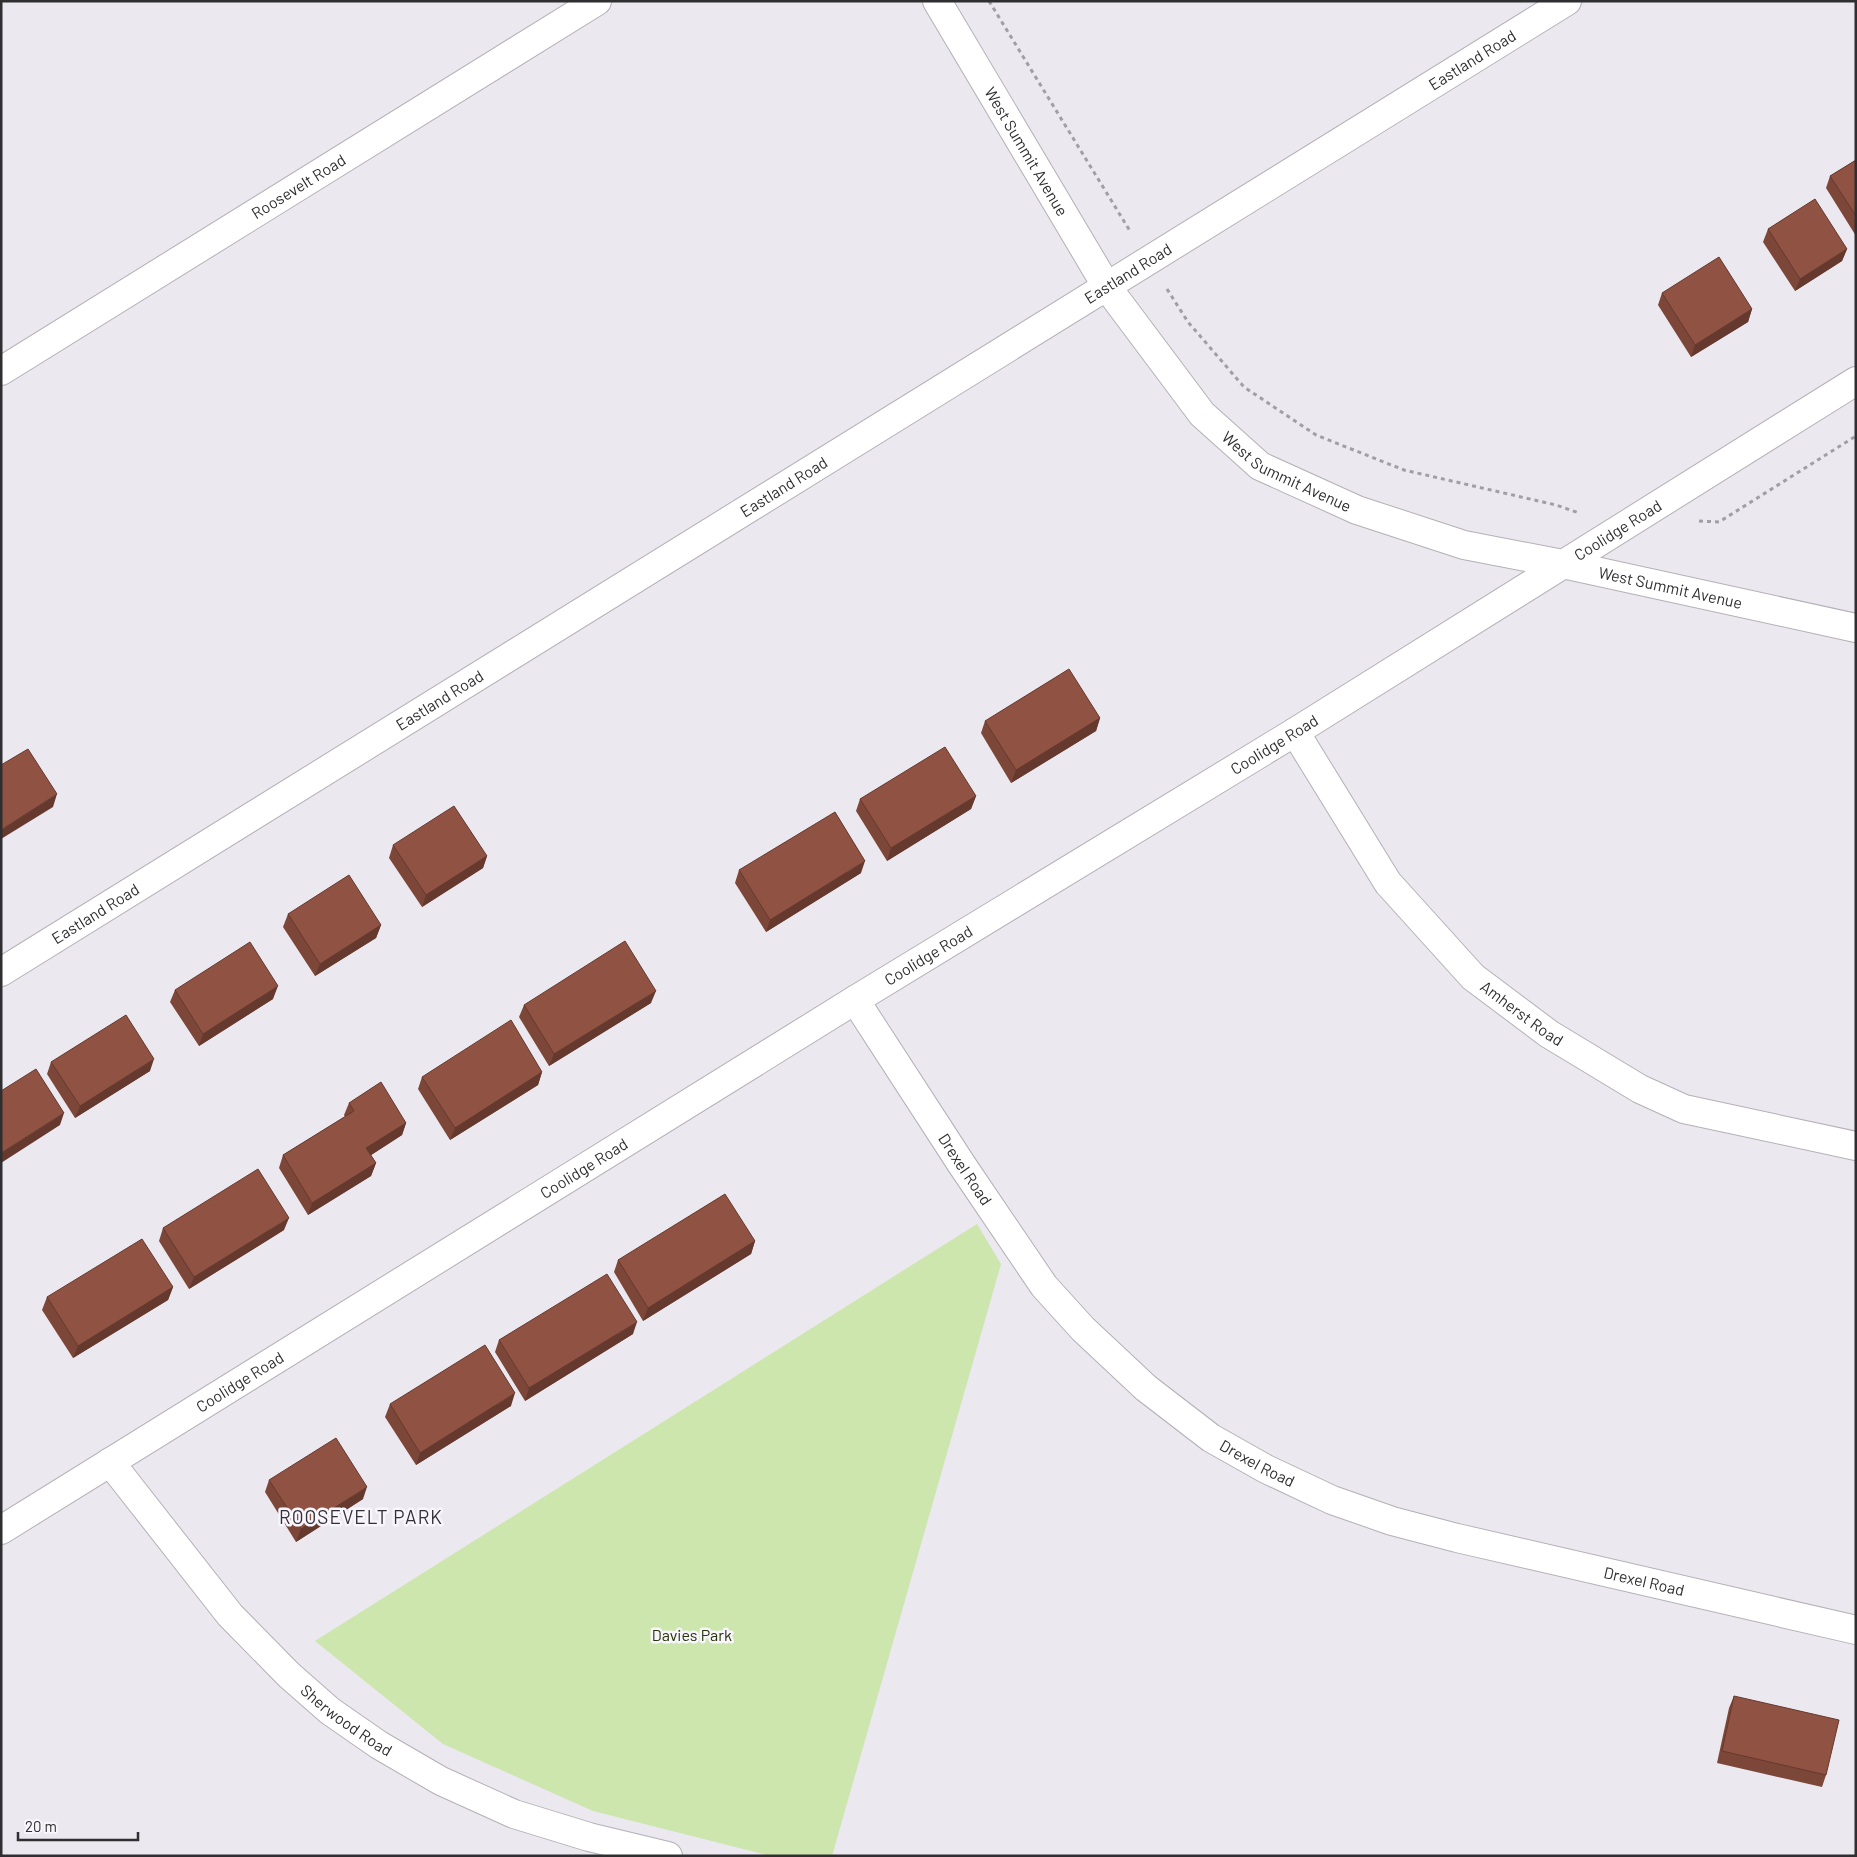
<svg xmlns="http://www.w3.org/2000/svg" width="1857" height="1857" font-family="Barlow,sans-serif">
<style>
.green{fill:#cce6ad}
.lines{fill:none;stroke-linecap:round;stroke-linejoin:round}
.minor-casing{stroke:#b3b0b7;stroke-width:30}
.path{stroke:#a19fa4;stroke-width:3;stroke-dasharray:4 4;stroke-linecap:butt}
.minor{stroke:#fff;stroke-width:28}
.wall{fill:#7c4739}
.shaded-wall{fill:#65392e}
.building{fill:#905242;stroke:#65392e}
.labels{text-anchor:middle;stroke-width:5;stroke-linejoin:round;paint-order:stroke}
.street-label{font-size:16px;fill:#2f2e30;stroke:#f8f5fd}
.park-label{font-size:16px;fill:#253508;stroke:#f8f5fd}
.quarter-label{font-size:19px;letter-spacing:1px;fill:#333036;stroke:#f8f5fd}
</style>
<rect width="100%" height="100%" fill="#ebe8ef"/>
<path class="green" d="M977,1224L1001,1264L832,1856H771L593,1811L443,1744L315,1641Z"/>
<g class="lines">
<g class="minor-casing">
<g id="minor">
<path id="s1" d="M937,1L1107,287L1202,414L1260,466L1357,510L1464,545L1563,564L1856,628"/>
<path id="s2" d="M1,371L597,1"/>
<path id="s3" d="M1295,732L1388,883L1473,977L1549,1034L1640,1089L1684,1109L1856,1146"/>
<path id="s4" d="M1,972L1567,1"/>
<path id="s5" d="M855,1000L962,1165L1044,1286L1083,1329L1146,1388L1211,1438L1266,1469L1332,1500L1392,1521L1457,1538L1856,1630"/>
<path id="s6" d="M110,1462L230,1615L289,1675L330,1711L379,1745L441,1781L514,1814L589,1837L668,1856"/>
<path id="s7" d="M1,1530L855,1000L1295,732L1856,381"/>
</g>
</g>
<path class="path" d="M989,1L1130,231
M1167,289L1188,322L1244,387L1316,435L1404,470L1556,505L1579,513
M1699,521L1719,522L1856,436"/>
<use href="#minor" class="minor"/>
</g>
<path class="wall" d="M1856,160V236L1826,188L1830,176Z
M1768,229L1847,249L1842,261L1795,291L1763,242Z
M1662,293L1752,309L1748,322L1691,357L1658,305Z
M1100,718L1096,731L1011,783L981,733L985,721Z
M976,796L971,809L887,861L856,811L860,799Z
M393,845L487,856L483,868L422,907L389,858Z
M739,870L861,873L766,932L735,883Z
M288,914L381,925L376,938L315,976L283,927Z
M175,990L273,999L199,1046L170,1002Z
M651,1003L549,1066L519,1017L524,1005Z
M51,1062L150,1071L75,1118L47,1074Z
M542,1072L538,1085L450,1140L418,1089L422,1077Z
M349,1103L406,1123L402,1135L371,1155L376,1163L371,1176L308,1215L279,1168L283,1155L345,1117L344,1115Z
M163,1228L284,1230L189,1289L159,1241Z
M755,1241L751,1254L643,1321L614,1272L618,1260Z
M173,1287L168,1300L73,1358L42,1310L47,1297Z
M633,1334L525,1401L495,1352L499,1340Z
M390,1404L511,1406L416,1465L385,1417Z
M269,1480L363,1499L296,1542L265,1492Z
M1734,1696L1826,1775L1822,1787L1717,1763L1729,1708Z"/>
<path class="shaded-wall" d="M1847,249L1842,261L1795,291L1800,279Z
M1752,309L1748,322L1691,357L1695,345Z
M1100,718L1096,731L1011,783L1016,770Z
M57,794L53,807L1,839V830Z
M976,796L971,809L887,861L891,848Z
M487,856L483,868L422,907L426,895Z
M865,861L861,873L766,932L770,920Z
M381,925L376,938L315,976L320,964Z
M278,986L273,999L199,1046L203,1034Z
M656,991L651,1003L549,1066L554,1054Z
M154,1059L150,1071L75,1118L80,1106Z
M542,1072L538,1085L450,1140L455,1128Z
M64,1113L60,1125L1,1163V1153Z
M406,1123L402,1135L362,1161L366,1148Z
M376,1163L371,1176L308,1215L312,1203Z
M289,1218L284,1230L189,1289L194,1277Z
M755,1241L751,1254L643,1321L648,1308Z
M173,1287L168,1300L73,1358L78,1346Z
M637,1322L633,1334L525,1401L529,1388Z
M515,1393L511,1406L416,1465L420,1453Z
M367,1487L363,1499L296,1542L301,1529Z"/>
<path class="building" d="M1856,160V216L1830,176Z
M1815,199L1847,249L1800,279L1768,229Z
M1719,257L1752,309L1695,345L1662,293Z
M1069,669L1100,718L1016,770L985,721Z
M945,747L976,796L891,848L860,799Z
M28,749L57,794L1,830V765Z
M454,806L487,856L426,895L393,845Z
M835,812L865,861L770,920L739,870Z
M349,875L381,925L320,964L288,914Z
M625,941L656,991L554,1054L524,1005Z
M250,942L278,986L203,1034L175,990Z
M126,1015L154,1059L80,1106L51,1062Z
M511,1020L542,1072L455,1128L422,1077Z
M36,1069L64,1113L1,1153V1091Z
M381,1082L406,1123L366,1148L376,1163L312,1203L283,1155L354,1111L349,1103Z
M258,1169L289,1218L194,1277L163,1228Z
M725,1194L755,1241L648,1308L618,1260Z
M142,1239L173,1287L78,1346L47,1297Z
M607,1274L637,1322L529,1388L499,1340Z
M485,1345L515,1393L420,1453L390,1404Z
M336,1438L367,1487L301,1529L269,1480Z
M1734,1696L1839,1720L1826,1775L1722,1751Z"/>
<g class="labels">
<g class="street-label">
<text dy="6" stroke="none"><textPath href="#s4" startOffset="1731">Eastland Road</textPath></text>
<text dy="6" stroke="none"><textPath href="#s1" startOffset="175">West Summit Avenue</textPath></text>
<text dy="6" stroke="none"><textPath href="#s2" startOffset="350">Roosevelt Road</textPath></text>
<text dy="6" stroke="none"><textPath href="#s4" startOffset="1326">Eastland Road</textPath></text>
<text dy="6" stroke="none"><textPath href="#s1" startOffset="595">West Summit Avenue</textPath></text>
<text dy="6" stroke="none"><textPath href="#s4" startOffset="921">Eastland Road</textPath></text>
<text dy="6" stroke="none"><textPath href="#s7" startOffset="1901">Coolidge Road</textPath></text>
<text dy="6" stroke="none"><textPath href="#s1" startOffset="999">West Summit Avenue</textPath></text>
<text dy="6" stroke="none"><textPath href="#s4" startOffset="516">Eastland Road</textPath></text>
<text dy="6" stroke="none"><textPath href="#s7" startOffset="1496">Coolidge Road</textPath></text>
<text dy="6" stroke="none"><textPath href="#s4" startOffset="111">Eastland Road</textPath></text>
<text dy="6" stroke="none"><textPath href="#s7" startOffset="1091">Coolidge Road</textPath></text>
<text dy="6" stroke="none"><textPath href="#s3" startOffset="365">Amherst Road</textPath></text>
<text dy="6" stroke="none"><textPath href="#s7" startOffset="686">Coolidge Road</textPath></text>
<text dy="6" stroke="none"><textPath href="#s5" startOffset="202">Drexel Road</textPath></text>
<text dy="6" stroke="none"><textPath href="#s7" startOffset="281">Coolidge Road</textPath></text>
<text dy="6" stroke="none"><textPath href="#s5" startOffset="622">Drexel Road</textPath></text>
<text dy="6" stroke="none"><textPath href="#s5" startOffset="1028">Drexel Road</textPath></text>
<text dy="6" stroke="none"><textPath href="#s6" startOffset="352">Sherwood Road</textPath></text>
</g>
<g class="park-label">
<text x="692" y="1641">Davies Park</text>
</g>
<g class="quarter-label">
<text x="361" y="1524">ROOSEVELT PARK</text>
</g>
</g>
<rect width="1857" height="1857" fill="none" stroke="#2f2e30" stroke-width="5"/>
<path d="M18 1832v8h120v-8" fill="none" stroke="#2f2e30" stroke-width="2.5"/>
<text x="25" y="1832" font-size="15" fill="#2f2e30" stroke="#f8f5fd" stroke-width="4" paint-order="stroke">20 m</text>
</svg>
